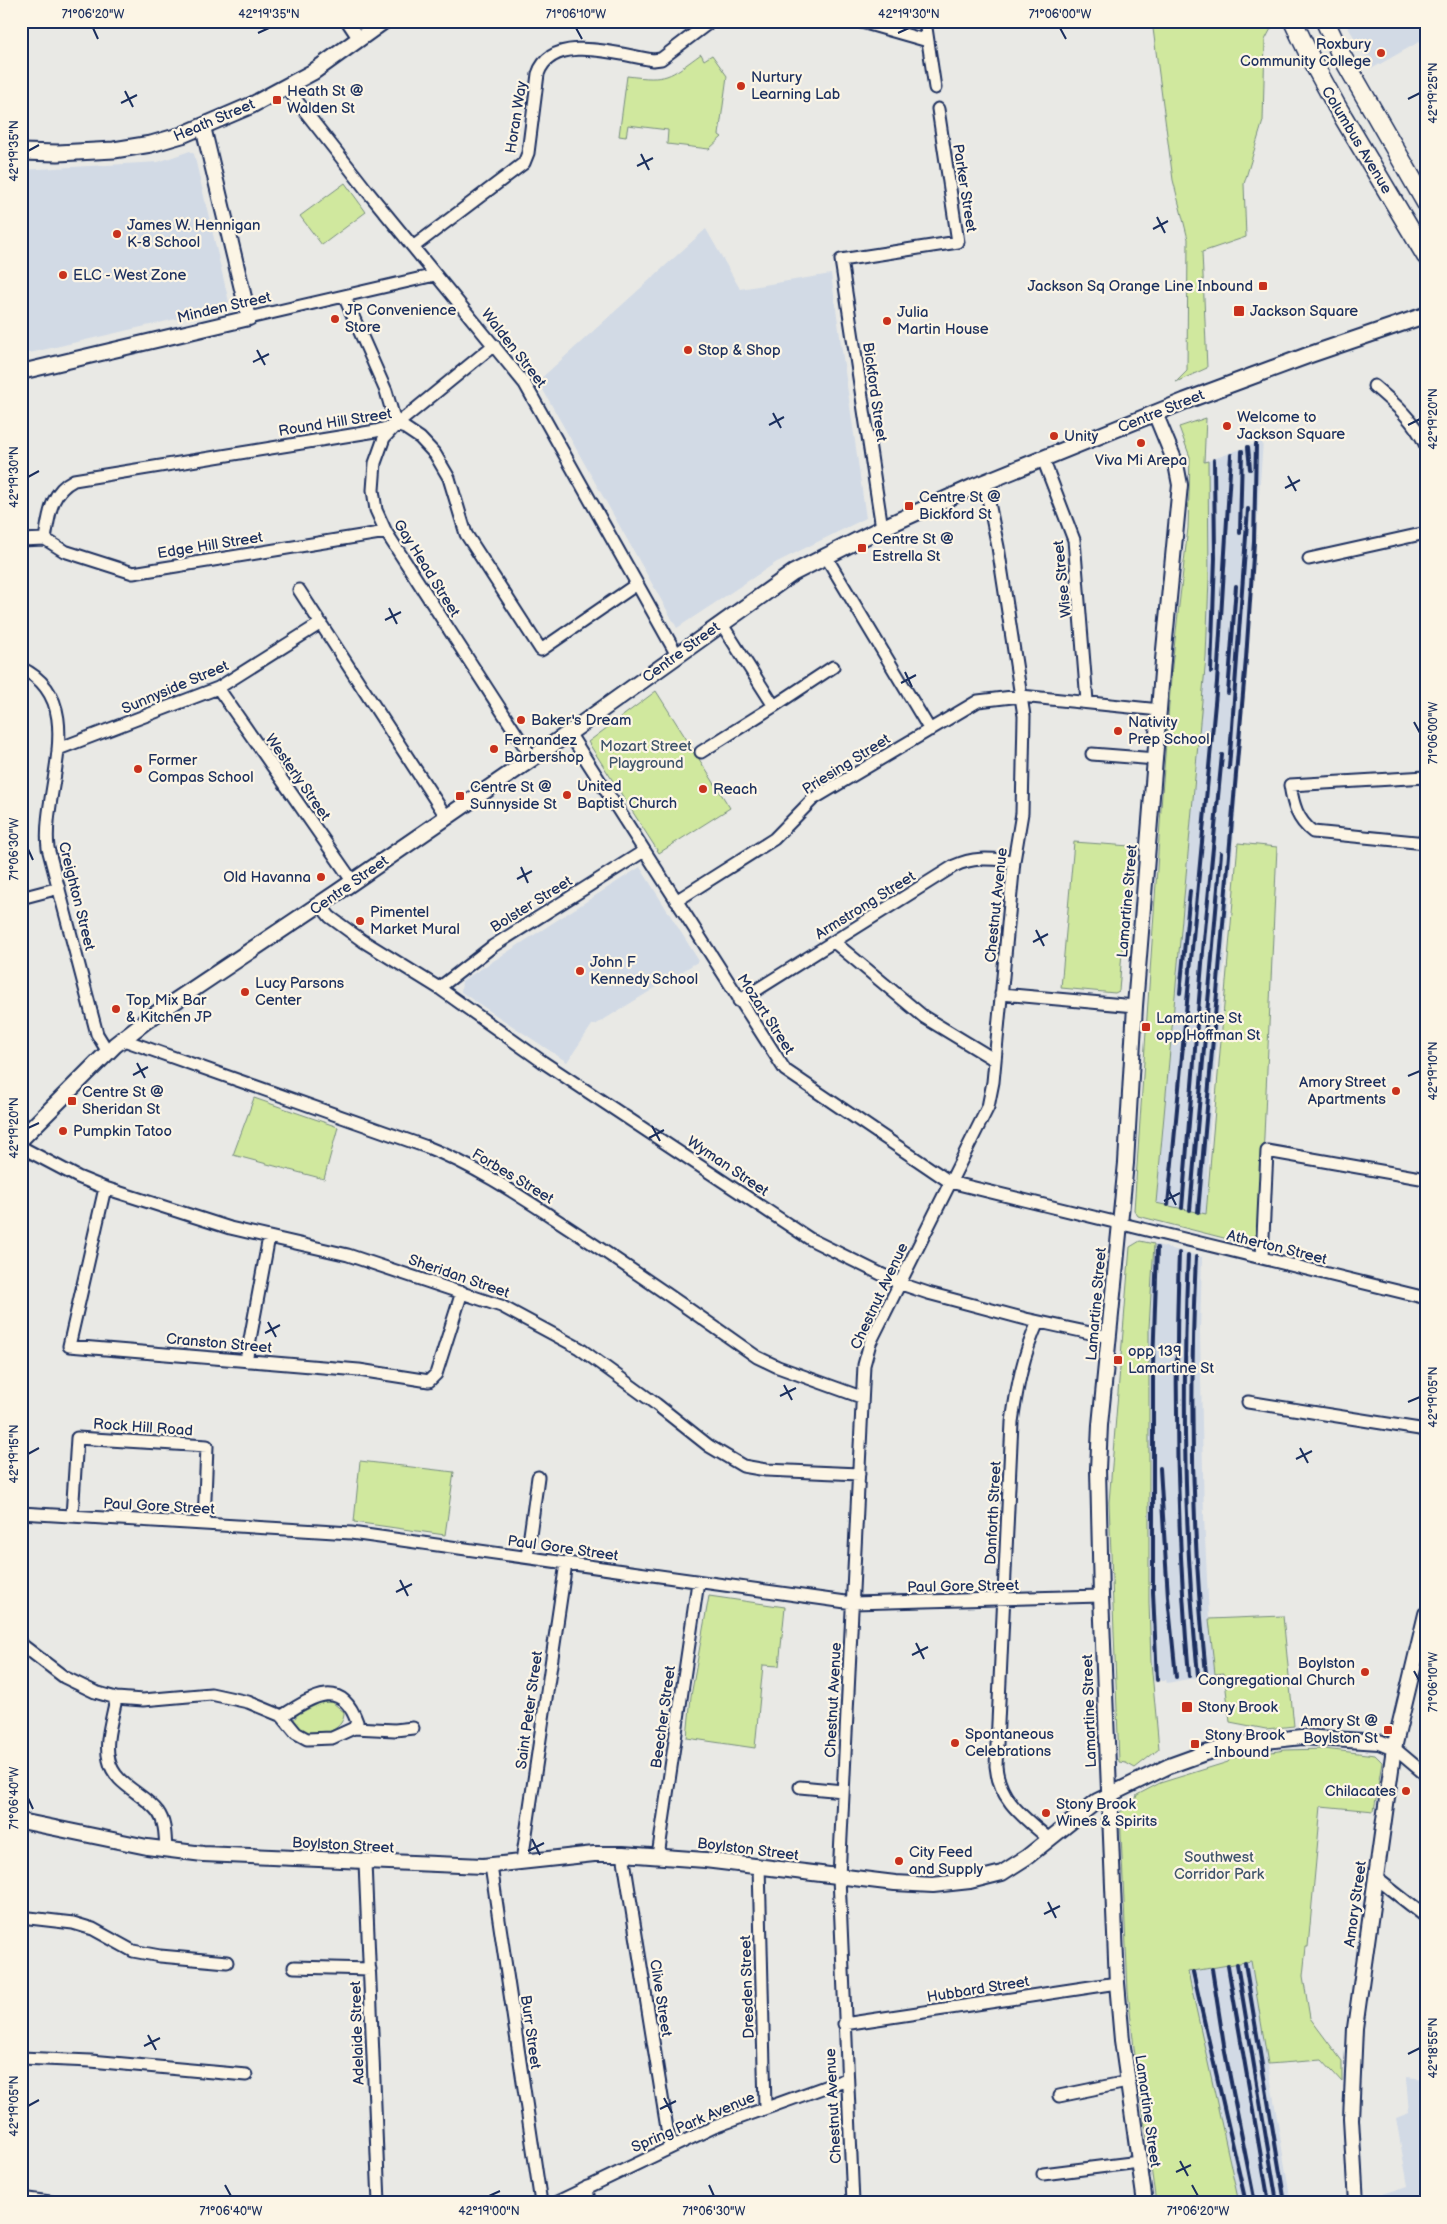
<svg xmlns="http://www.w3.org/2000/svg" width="1447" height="2224" font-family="'Balsamiq Sans',sans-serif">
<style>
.built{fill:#d2dae5}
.green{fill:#d0e89e;stroke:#768c7e}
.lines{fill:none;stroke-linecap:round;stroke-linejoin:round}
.minor-casing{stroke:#1b2f5e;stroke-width:15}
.tertiary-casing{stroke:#1b2f5e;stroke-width:18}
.secondary-casing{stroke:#1b2f5e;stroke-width:19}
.primary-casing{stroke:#1b2f5e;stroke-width:21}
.minor{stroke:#fcf5e5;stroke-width:11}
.tertiary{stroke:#fcf5e5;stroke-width:14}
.secondary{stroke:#fcf5e5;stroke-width:15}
.primary{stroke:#fcf5e5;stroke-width:18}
.rail{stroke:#1b2f5e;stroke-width:4}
.ticks{fill:none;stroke:#1b2f5e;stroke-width:2}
.poi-dot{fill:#c8321e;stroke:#fcf5e5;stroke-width:2}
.labels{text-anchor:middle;stroke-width:4.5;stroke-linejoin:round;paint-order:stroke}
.poi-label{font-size:15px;fill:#1b2f5e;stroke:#fcf5e5;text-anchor:start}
.street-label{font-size:15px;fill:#1b2f5e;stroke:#fcf5e5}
.park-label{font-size:15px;fill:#3f546b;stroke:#fcf5e5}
.neatline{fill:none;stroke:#1b2f5e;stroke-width:2}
.ticks-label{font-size:12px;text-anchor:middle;fill:#1b2f5e}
</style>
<rect width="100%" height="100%" fill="#e9e9e5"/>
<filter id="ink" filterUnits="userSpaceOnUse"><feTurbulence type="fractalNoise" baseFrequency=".02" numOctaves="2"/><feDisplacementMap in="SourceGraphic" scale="10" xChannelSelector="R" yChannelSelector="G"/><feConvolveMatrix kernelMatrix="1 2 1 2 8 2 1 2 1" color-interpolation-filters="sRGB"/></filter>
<g filter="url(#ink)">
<path class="built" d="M1344,21H1426V38L1373,68Z
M190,151L194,154L229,302L219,309L21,355V170L158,162Z
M706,229L740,289L831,274L866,518L777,562L677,628L538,381Z
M1263,441L1228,917L1209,1138L1206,1214L1156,1203L1206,657L1209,578L1208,461Z
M640,867L699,961L595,1025H592L567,1062L461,992L462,981Z
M1154,1244L1202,1257L1200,1332L1204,1517L1209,1619L1215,1674L1167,1683L1166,1680L1153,1681L1150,1642L1149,1328Z
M1251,1961L1291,2203H1239L1187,1972Z
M1406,2077L1426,2079V2203H1368L1367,2199L1408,2186L1396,2118L1409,2113Z"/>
<path class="green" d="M1152,21H1275L1265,40L1263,121L1244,184L1246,237L1202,252L1207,368L1176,382L1187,371L1188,239L1173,180Z
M701,54L704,60L712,55L727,76L719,135L722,137L709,149L667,144L668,130L628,125L626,137L619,136L627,76C668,81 668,78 701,54Z
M345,183L366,212L322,245L300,216Z
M1206,418L1204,462L1208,461L1209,578L1206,657L1156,1203L1206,1214L1238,843L1277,847L1259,1247L1138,1216L1134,1210L1162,794L1172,666L1188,528L1190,457L1179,427Z
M656,691L730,808L659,853L588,742Z
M1074,842L1130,846L1119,991L1115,993L1061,988Z
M254,1098L338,1127L324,1179L233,1155Z
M1140,1241L1154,1244L1149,1328V1603L1151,1662L1159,1749L1135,1768L1126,1763L1119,1762L1109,1502L1130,1247Z
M360,1461L454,1472L445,1535L354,1522Z
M709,1596L785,1607L779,1666L763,1665L755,1748L687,1738L691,1696Z
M1283,1616L1294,1726L1266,1729L1230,1722L1224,1673L1215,1674L1209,1619Z
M322,1702H332L344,1712C345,1729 323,1737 308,1733C301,1732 297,1726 292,1722L298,1714Z
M1324,1749L1375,1755L1382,1762L1374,1811L1321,1806L1308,1947H1306L1303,1976L1310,2018L1342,2061V2082L1322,2060L1268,2064L1251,1961L1188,1972L1239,2203H1156L1134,2048L1128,1991L1120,1812L1134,1804L1137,1795L1160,1783L1228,1762L1231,1758L1285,1750Z"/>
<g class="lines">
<g class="minor-casing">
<path id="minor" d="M347,21L359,39
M858,21L928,41
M925,21L935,88
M286,87L368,192L525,384L677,655
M413,247L524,163L528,153L538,74C552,32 620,55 653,60L661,59L711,21
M344,296L386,391L396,425
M249,318L435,275
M494,345L396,425L384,438L375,463L373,490L376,510L386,532L532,758
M1374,386C1394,403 1415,421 1426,446
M1043,459L1074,540L1087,701
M882,528L841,260L958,242L938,109
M45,539C49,516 50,492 74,480L376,431L396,425L405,428L420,438L435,454L449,478L466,534L541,650L637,584
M45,539L64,551L133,573L386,532
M21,540L45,539
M825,555L930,730
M1309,559L1426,533
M299,590L447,818
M21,668C91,701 41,791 48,848L97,1034L108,1052
M218,688L353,882
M774,706L833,667
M569,733L785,1070L950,1182L1426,1298
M58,749L218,688L321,623
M701,752L774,706L721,623
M1092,754L1156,759
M1426,777L1290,785C1293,804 1297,820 1313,832L1426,843
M21,898L59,888
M676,901L774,839L813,799L978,701L1021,696L1160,710
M320,905L330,917L363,941L439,988L543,1062L810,1239L901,1284L928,1293L1026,1319L1109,1337
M834,942L924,1017L995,1060
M439,988L493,946L644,851
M1001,994L1135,1006
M739,1001L954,866C975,856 992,859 1014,861
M121,1039L427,1147C478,1167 523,1198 569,1228C633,1270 695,1313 757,1357L778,1367L861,1397
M21,1147L78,1177L105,1188L230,1228L348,1255L501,1306L579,1348L656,1404L709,1446L743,1466L766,1470L859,1474
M105,1188L69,1346L359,1370L429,1381L436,1374L462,1292
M1262,1258L1267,1151L1426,1179
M1038,1322C1023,1355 1017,1387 1012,1422L996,1766C999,1801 1025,1818 1049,1839
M246,1361L269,1237
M1248,1402L1426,1430
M21,1513L351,1533L853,1603L1101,1596
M72,1516L77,1438L207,1446L204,1524
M527,1557L538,1477
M21,1644L64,1677L95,1692L116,1698L143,1700L211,1694L248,1702L282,1716L296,1733L307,1739L332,1738L354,1728L395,1730L413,1728
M116,1698C113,1717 104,1741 109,1760C114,1785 144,1793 158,1812C166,1823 165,1838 166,1850
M282,1716C312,1697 341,1677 357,1722L354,1728
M1394,1748L1426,1775
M800,1787L843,1791
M623,1854L670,2147
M658,1856L698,1582
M522,1861L566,1563
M365,1862L379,2203
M491,1866L541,2203
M759,1866L765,2107
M1375,1877L1426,1917
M21,1917L73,1923L93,1929L133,1951L160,1956L227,1962
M294,1967L370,1969
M844,2024L1117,1983
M21,2058L91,2061L246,2075
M1059,2096L1127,2082
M1043,2174L1139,2162
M587,2187L589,2203
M21,2198L57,2203
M555,2203L714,2127L847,2079
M853,2203L839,1877L864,1365L870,1343L988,1107L993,1082L1014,861L1022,813L1024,716L998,547L985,483"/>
</g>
<g class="tertiary-casing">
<path id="tertiary" d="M21,372L249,318L203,127
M21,1821L147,1847L203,1854L483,1866L594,1854H623L705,1860L895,1883L933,1885L970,1881L1002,1873L1027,1857L1097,1801L1169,1766L1205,1753L1239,1744L1302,1737L1379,1742L1394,1748
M1145,2203L1122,2040L1117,1983L1101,1596L1098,1469L1100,1425L1126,1163L1135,1006L1163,660L1180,485L1176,464L1155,413
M1356,2203L1351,2119L1355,2028L1394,1748L1426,1614"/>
</g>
<g class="secondary-casing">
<path id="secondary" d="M21,152L58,153L114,150L151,144L182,135L252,105L313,72L384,21
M21,1139L115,1045L147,1020L338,892L569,733L793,573L882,528L973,487L1185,401L1309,355L1426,315"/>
</g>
<g class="primary-casing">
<path id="primary" d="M1293,21L1312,61L1336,105L1426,256
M1325,21L1340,53L1426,203"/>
</g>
<use href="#minor" class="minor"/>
<use href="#tertiary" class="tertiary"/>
<use href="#secondary" class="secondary"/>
<use href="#primary" class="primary"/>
<path class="rail" d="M1248,447L1250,469
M1240,533L1242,451
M1211,672L1215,558L1214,460
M1228,693L1236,586
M1229,768L1248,509
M1180,993L1190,891
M1168,1205L1217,682L1231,455
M1182,1208L1203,951L1222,755
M1190,1210L1221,853
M1198,1212L1246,659L1254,542L1256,444
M1179,1253C1174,1394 1177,1535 1189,1676
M1188,1255C1182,1395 1184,1536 1198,1675
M1196,1257C1189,1396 1192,1536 1206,1674
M1160,1468L1168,1597L1176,1677
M1157,1680L1153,1592V1365L1157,1248
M1245,1963L1285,2203
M1237,1964L1277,2203
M1228,1966L1269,2203
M1212,1969L1225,2052L1255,2203
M1193,1972L1246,2203"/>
</g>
</g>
<path class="ticks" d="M93,28L98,39M576,28L582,39M1060,28L1066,39M258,33L269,28M898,33L909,28M125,91L133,107M1408,99L1420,93M121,103L137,95M28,151L39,145M641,154L649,170M637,166L653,158M1157,217L1165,233M1153,229L1168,221M257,350L265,365M253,362L269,354M773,413L781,428M769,425L784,417M1408,425L1420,419M1288,476L1296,491M28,477L39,471M1285,488L1300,480M389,608L397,624M385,620L401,612M905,672L912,687M901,683L916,675M1414,722L1420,733M28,849L33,860M521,867L528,883M517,879L532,871M1036,930L1044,946M1033,942L1048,934M137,1063L145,1078M133,1075L148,1067M1408,1076L1420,1071M652,1126L660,1141M28,1128L39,1123M649,1138L664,1130M1168,1189L1176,1205M1164,1201L1180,1193M268,1322L276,1337M265,1333L280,1325M784,1385L792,1400M780,1396L796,1388M1408,1402L1420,1397M1300,1448L1308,1463M28,1454L39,1448M1296,1459L1312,1451M400,1580L408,1596M396,1592L412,1584M916,1643L924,1659M912,1655L928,1647M1414,1671L1420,1682M28,1798L33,1809M532,1839L540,1855M528,1851L544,1843M1048,1902L1056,1918M1044,1914L1060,1906M148,2035L156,2050M144,2046L160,2038M1408,2054L1420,2048M664,2098L672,2113M28,2106L39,2100M660,2109L676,2101M1180,2161L1188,2176M1176,2172L1191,2165M225,2185L231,2196M709,2185L714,2196M1192,2185L1198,2196M489,2196L500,2191"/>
<g class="poi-dot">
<circle cx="1381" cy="53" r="5"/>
<circle cx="741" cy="86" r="5"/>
<rect x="272" y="95" width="10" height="10" rx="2.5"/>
<circle cx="117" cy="234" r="5"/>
<circle cx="63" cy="275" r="5"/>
<rect x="1258" y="281" width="10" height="10" rx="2.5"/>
<rect x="1233" y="305" width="12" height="12" rx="2.5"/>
<circle cx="335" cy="319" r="5"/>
<circle cx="887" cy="321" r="5"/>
<circle cx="688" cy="350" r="5"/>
<circle cx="1227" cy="426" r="5"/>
<circle cx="1054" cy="436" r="5"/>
<circle cx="1141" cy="443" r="5"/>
<rect x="904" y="501" width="10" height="10" rx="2.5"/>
<rect x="857" y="543" width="10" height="10" rx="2.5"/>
<circle cx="521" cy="720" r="5"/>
<circle cx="1118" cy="731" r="5"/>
<circle cx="494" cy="749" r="5"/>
<circle cx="138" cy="769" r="5"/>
<circle cx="703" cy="789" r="5"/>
<circle cx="567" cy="795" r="5"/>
<rect x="455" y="791" width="10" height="10" rx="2.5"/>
<circle cx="321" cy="877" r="5"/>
<circle cx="360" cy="921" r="5"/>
<circle cx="580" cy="971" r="5"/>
<circle cx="245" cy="992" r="5"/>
<circle cx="116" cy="1009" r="5"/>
<rect x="1141" y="1022" width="10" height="10" rx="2.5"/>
<circle cx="1396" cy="1091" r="5"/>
<rect x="67" y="1096" width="10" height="10" rx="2.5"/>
<circle cx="63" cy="1131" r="5"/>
<rect x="1113" y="1355" width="10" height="10" rx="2.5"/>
<circle cx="1365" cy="1672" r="5"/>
<rect x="1181" y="1701" width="12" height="12" rx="2.5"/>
<rect x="1383" y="1725" width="10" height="10" rx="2.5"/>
<circle cx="955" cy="1743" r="5"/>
<rect x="1190" y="1739" width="10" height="10" rx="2.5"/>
<circle cx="1406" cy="1791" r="5"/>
<circle cx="1046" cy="1813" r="5"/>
<circle cx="899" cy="1861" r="5"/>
</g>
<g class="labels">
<g class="poi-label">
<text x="1371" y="49" text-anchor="end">Roxbury<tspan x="1371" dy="17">Community College</tspan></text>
<text x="751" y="82">Nurtury<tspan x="751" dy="17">Learning Lab</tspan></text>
<text x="287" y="96">Heath St @<tspan x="287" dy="17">Walden St</tspan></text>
<text x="127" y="230">James W. Hennigan<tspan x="127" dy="17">K-8 School</tspan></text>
<text x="73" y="280">ELC - West Zone</text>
<text x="1253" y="291" text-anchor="end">Jackson Sq Orange Line Inbound</text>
<text x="345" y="315">JP Convenience<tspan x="345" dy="17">Store</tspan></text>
<text x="1250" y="316">Jackson Square</text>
<text x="897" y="317">Julia<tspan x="897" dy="17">Martin House</tspan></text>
<text x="698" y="355">Stop &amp; Shop</text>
<text x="1237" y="422">Welcome to<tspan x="1237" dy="17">Jackson Square</tspan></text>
<text x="1064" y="441">Unity</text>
<text x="1141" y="465" text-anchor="middle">Viva Mi Arepa</text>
<text x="919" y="502">Centre St @<tspan x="919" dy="17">Bickford St</tspan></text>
<text x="872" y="544">Centre St @<tspan x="872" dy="17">Estrella St</tspan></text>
<text x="531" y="725">Baker's Dream</text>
<text x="1128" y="727">Nativity<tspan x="1128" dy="17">Prep School</tspan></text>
<text x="504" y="745">Fernandez<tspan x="504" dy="17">Barbershop</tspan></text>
<text x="148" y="765">Former<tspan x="148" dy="17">Compas School</tspan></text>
<text x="577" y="791">United<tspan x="577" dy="17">Baptist Church</tspan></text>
<text x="470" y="792">Centre St @<tspan x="470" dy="17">Sunnyside St</tspan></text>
<text x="713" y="794">Reach</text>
<text x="311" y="882" text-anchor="end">Old Havanna</text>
<text x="370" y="917">Pimentel<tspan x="370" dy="17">Market Mural</tspan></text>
<text x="590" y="967">John F<tspan x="590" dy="17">Kennedy School</tspan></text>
<text x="255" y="988">Lucy Parsons<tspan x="255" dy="17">Center</tspan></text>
<text x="126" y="1005">Top Mix Bar<tspan x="126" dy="17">&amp; Kitchen JP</tspan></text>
<text x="1156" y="1023">Lamartine St<tspan x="1156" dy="17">opp Hoffman St</tspan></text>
<text x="1386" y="1087" text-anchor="end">Amory Street<tspan x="1386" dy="17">Apartments</tspan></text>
<text x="82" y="1097">Centre St @<tspan x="82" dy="17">Sheridan St</tspan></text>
<text x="73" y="1136">Pumpkin Tatoo</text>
<text x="1128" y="1356">opp 139<tspan x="1128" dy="17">Lamartine St</tspan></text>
<text x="1355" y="1668" text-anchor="end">Boylston<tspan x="1355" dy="17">Congregational Church</tspan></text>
<text x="1198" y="1712">Stony Brook</text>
<text x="1378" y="1726" text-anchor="end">Amory St @<tspan x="1378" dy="17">Boylston St</tspan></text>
<text x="965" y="1739">Spontaneous<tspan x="965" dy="17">Celebrations</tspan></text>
<text x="1205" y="1740">Stony Brook<tspan x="1205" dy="17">- Inbound</tspan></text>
<text x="1396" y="1796" text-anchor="end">Chilacates</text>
<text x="1056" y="1809">Stony Brook<tspan x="1056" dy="17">Wines &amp; Spirits</tspan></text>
<text x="909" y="1857">City Feed<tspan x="909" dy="17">and Supply</tspan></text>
</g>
<g class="street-label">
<text transform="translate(516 117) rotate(-81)" y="5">Horan Way</text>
<text transform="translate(214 120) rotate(-23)" y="5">Heath Street</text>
<text transform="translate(1357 140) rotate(59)" y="5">Columbus Avenue</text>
<text transform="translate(965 188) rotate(81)" y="5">Parker Street</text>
<text transform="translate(224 307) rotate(-13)" y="5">Minden Street</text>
<text transform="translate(514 348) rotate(52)" y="5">Walden Street</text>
<text transform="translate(875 392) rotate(82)" y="5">Bickford Street</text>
<text transform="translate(1161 411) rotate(-22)" y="5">Centre Street</text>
<text transform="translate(335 422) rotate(-9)" y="5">Round Hill Street</text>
<text transform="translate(210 545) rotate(-9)" y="5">Edge Hill Street</text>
<text transform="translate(427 568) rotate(58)" y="5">Gay Head Street</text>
<text transform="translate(1062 579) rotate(-96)" y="5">Wise Street</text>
<text transform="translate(681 652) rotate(-36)" y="5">Centre Street</text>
<text transform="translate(175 687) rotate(-23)" y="5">Sunnyside Street</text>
<text transform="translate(846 764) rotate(-32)" y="5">Priesing Street</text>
<text transform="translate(298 777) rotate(55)" y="5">Westerly Street</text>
<text transform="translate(349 885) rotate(-35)" y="5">Centre Street</text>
<text transform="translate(77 896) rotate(76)" y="5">Creighton Street</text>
<text transform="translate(1127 901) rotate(-85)" y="5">Lamartine Street</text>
<text transform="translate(531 904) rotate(-32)" y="5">Bolster Street</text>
<text transform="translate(865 905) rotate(-32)" y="5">Armstrong Street</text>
<text transform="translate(996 905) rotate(-84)" y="5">Chestnut Avenue</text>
<text transform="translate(766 1014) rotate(57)" y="5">Mozart Street</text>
<text transform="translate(728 1166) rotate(34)" y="5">Wyman Street</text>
<text transform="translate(513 1176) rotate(31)" y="5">Forbes Street</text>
<text transform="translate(1277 1247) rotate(14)" y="5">Atherton Street</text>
<text transform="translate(459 1276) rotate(19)" y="5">Sheridan Street</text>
<text transform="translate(879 1296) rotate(-65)" y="5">Chestnut Avenue</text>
<text transform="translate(1096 1304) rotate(-85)" y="5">Lamartine Street</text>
<text transform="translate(219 1343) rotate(5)" y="5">Cranston Street</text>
<text transform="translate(143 1427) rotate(4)" y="5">Rock Hill Road</text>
<text transform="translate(159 1506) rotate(3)" y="5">Paul Gore Street</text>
<text transform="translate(993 1513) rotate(-87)" y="5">Danforth Street</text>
<text transform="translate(563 1548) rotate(8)" y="5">Paul Gore Street</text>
<text transform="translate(963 1586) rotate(-1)" y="5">Paul Gore Street</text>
<text transform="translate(833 1700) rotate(-87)" y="5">Chestnut Avenue</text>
<text transform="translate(529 1710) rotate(-82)" y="5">Saint Peter Street</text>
<text transform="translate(1089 1711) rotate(-92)" y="5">Lamartine Street</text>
<text transform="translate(663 1717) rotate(-82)" y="5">Beecher Street</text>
<text transform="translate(343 1845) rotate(3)" y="5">Boylston Street</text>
<text transform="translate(748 1849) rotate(7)" y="5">Boylston Street</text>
<text transform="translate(1355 1904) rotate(-82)" y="5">Amory Street</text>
<text transform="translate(747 1987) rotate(-92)" y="5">Dresden Street</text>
<text transform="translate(978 1989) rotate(-9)" y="5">Hubbard Street</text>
<text transform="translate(661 1998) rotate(81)" y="5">Clive Street</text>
<text transform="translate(531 2032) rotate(82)" y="5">Burr Street</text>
<text transform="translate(357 2033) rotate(-92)" y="5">Adelaide Street</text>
<text transform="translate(833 2106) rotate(-93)" y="5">Chestnut Avenue</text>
<text transform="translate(1148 2111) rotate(82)" y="5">Lamartine Street</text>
<text transform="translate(693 2122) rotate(-23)" y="5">Spring Park Avenue</text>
</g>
<g class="park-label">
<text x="646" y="751">Mozart Street<tspan x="646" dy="17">Playground</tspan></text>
<text x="1219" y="1862">Southwest<tspan x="1219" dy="17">Corridor Park</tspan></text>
</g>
</g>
<rect width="1447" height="2224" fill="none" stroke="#fcf5e5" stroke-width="55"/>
<rect x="28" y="28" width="1392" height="2168" class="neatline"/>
<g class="ticks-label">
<text x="93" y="18">71°06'20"W</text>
<text x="269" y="18">42°19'35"N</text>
<text x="576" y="18">71°06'10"W</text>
<text x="909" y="18">42°19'30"N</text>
<text x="1060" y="18">71°06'00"W</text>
<text transform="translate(1433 93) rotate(-90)" y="4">42°19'25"N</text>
<text transform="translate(14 151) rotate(-90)" y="4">42°19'35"N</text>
<text transform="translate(1433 419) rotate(-90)" y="4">42°19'20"N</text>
<text transform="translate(14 477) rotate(-90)" y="4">42°19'30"N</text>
<text transform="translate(1433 733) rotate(-90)" y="4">71°06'00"W</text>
<text transform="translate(14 849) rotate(-90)" y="4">71°06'30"W</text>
<text transform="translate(1433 1071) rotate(-90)" y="4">42°19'10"N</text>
<text transform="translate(14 1128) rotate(-90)" y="4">42°19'20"N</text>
<text transform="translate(1433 1397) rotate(-90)" y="4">42°19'05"N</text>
<text transform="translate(14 1454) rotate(-90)" y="4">42°19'15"N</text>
<text transform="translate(1433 1682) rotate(-90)" y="4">71°06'10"W</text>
<text transform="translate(14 1798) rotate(-90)" y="4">71°06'40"W</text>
<text transform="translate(1433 2048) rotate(-90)" y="4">42°18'55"N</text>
<text transform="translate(14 2106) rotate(-90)" y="4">42°19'05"N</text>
<text x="231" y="2215">71°06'40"W</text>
<text x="489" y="2215">42°19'00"N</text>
<text x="714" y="2215">71°06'30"W</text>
<text x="1198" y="2215">71°06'20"W</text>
</g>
</svg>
